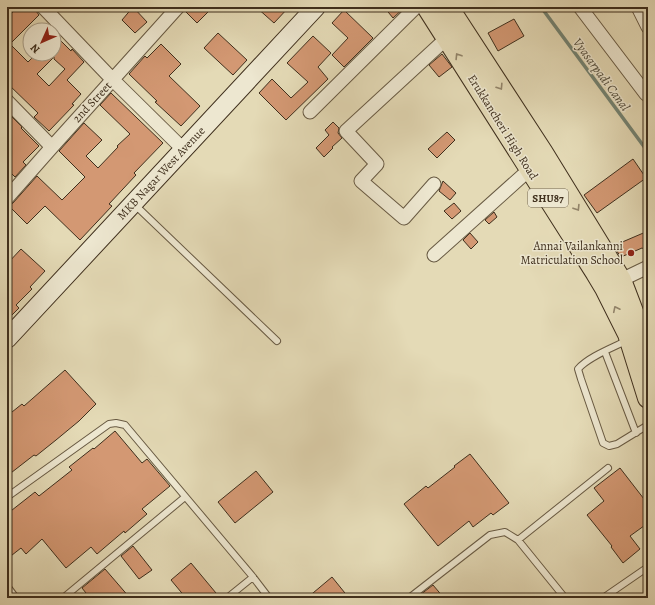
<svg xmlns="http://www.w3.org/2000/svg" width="655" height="605" font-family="Alegreya,serif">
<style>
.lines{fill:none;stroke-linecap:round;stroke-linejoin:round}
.stream{stroke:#738373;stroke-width:3.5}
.building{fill:#d39873;stroke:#3f2f1d;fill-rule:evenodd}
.lane-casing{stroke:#685a43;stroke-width:8}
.street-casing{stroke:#685a43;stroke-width:15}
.secondary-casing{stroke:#3f2f1d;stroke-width:20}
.primary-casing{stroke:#3f2f1d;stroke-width:22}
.lane{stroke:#ede7d0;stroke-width:6}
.street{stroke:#ede7d0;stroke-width:13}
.secondary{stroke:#ede7d0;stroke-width:18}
.primary{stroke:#e4dab6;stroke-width:20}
.oneway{stroke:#92846a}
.poi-dot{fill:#8f2418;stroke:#ede7d0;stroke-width:1.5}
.labels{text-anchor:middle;stroke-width:3;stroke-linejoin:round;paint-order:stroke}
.shield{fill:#ede7d0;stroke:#736653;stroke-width:1}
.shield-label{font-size:11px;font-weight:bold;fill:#3f2f1d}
.street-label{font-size:12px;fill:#3f2f1d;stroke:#ede7d0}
.poi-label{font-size:12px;fill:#3f2f1d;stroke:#ede7d0;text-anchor:end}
.water-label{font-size:13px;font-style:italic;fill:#504b3a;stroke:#ede7d0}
</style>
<rect width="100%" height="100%" fill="#e4dab6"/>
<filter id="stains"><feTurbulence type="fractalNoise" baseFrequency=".005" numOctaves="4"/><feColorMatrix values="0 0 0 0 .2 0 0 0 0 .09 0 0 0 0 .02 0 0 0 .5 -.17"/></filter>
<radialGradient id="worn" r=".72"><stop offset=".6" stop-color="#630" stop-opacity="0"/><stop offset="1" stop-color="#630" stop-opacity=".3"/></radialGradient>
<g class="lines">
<path class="stream" d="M541,7L648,152"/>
</g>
<path class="building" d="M18,7H33L39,15L10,44L28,62L36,54H54V34L71,51L72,49L84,62L67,80L81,94L72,104L74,105L49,131L34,117L38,113L7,83V18ZM54,57V59L65,69L49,86L37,74Z
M133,7L147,22L135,33L122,20Z
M186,7H213L197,23L185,11Z
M256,7H289L274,23Z
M384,7H405L393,18Z
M344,10L373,38L344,67L332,55L348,38L332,23Z
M514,19L524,36L498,51L488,33Z
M218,33L247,60L233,75L204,48Z
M313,36L331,53L318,67L328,79L286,120L259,93L272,79L291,98L308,82L287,63Z
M161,44L181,64L169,76L200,106L181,126L155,102L157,101L129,74L145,56L147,58Z
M442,54L452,67L439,77L429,65Z
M111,93L163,143L134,173L136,175L109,204L112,206L80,240L45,206L27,224L9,206L13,203L37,176L62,200L85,177L59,151L84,123L102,140L86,156L98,168L118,147L117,146L130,134L100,105Z
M7,112L22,127L21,128L39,146L23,162L26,165L15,177L12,174L7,179Z
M333,122L339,128L338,133L342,138L332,147L333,148L324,157L316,148L329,135L325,130Z
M447,132L455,140L437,158L428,149Z
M633,159L646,178L597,213L584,195Z
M443,181L456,193L450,200L439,191Z
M454,203L461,211L452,219L444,211Z
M494,212L497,217L489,224L485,220Z
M648,231V251L642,248L621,257L613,246Z
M470,233L478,242L471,249L463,240Z
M21,249L45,271L30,287L32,289L16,305L19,308L7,320V264Z
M65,370L96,404L79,421L56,440L36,456L34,455L7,476V416L22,404L24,406Z
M115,431L142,463L147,459L170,486L142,509L147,514L125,533L124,531L97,554L91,547L66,568L42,539L26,554L21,548L7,559V514L35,492L39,496L72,470L69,467L93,448L94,449Z
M470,454L509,503L493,515L491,513L473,527L469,521L438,546L404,504L426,486L428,488L455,467L454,466Z
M620,468L644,499L648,496V523L630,536L640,549L623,563L611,547L612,546L587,515L604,501L594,488Z
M256,471L273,492L235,523L218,502Z
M133,546L152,570L139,579L121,556Z
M191,563L216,593L210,598H186L171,580Z
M105,569L130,598H80L86,593L82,588Z
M332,577L349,598H307Z
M433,585L444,598H416Z"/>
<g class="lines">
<g class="lane-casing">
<path id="lane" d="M134,204L277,341
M628,340C614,347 588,357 578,369L581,379L603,443L609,446L617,444L648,425
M605,352L636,433
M7,497L109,424L116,423L125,425L253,577L269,598
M518,540L608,468
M7,586L16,598
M63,598L185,497
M227,598L253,577
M409,598L490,535L505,532L518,540L565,598
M603,598L648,567"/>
</g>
<g class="street-casing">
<path id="street" d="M43,7L113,80L183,149
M580,7L646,94
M638,7L648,27
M7,101L52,147
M310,112L416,7
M434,184L404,218L361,181L377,164L346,131L447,38
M7,198L52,147L178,7
M434,255L530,169
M621,280L648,267"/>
</g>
<g class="secondary-casing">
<path id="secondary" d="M7,339L316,7"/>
</g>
<g class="primary-casing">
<path id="primary" d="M427,7L596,273L605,288L628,334L648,398
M448,7L543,153L621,280L645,343"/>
</g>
<use href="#lane" class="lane"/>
<use href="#street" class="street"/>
<use href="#secondary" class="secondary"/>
<use href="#primary" class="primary"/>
</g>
<defs><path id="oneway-chevron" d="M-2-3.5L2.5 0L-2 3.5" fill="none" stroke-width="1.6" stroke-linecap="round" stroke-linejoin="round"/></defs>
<g class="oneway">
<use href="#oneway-chevron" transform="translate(458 56) rotate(-122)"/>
<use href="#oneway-chevron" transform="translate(500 87) rotate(57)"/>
<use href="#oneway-chevron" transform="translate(577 208) rotate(58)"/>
<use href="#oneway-chevron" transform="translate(616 309) rotate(-116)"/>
</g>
<circle class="poi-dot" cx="631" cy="253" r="4"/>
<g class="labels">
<rect class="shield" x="528" y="189" width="40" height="18" rx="3"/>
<g class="shield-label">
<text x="548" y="202">SHU87</text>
</g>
<g class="street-label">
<text transform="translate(92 102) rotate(-47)" y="4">2nd Street</text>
<text transform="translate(503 127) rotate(58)" y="4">Erukkancheri High Road</text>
<text transform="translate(161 173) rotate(-47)" y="4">MKB Nagar West Avenue</text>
</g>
<g class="poi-label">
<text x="623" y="250">Annai Vailankanni<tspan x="623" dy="14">Matriculation School</tspan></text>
</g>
<g class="water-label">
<text transform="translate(602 74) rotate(54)" y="5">Vyasarpadi Canal</text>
</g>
</g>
<rect width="655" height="605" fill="none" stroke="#e4dab6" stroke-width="24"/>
<rect x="8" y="8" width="639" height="589" fill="none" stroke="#3f2f1d" stroke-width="2"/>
<rect x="12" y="12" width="631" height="581" fill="none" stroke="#3f2f1d"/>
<g transform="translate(42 42) rotate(225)"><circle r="19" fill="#ede7d0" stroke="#a79d88"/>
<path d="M0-3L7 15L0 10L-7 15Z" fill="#8f2418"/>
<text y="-6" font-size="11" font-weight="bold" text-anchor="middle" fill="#3f2f1d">N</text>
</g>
<rect width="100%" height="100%" filter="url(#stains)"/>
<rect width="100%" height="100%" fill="url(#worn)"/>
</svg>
